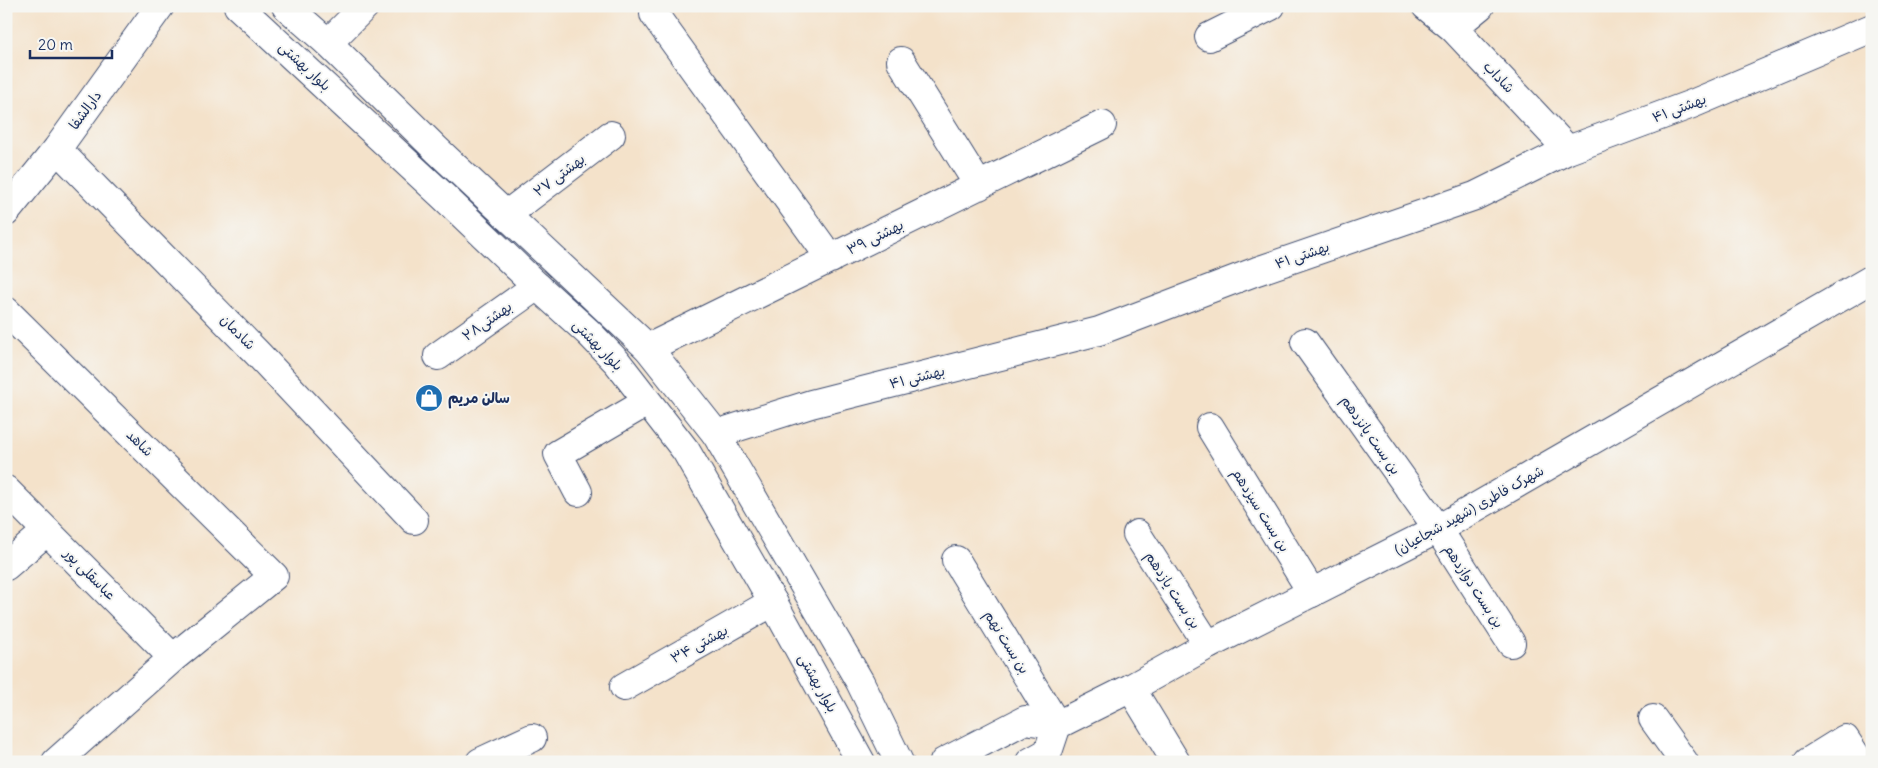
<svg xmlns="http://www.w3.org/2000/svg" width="1878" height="768" font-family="Delius,'Playpen Sans Arabic',sans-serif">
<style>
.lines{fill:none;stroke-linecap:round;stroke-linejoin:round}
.street-casing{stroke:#3c4a6e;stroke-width:30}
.secondary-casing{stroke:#3c4a6e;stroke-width:30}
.street{stroke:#fff;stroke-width:28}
.secondary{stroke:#fff;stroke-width:28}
.labels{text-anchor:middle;stroke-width:4;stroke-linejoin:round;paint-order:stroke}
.street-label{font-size:14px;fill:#1b2f5e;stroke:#f6f6f2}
.poi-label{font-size:14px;font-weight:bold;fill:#1b2f5e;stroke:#f6f6f2;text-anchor:start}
</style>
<rect width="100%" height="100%" fill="#f6f6f2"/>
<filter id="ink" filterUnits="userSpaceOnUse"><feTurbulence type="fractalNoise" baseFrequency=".02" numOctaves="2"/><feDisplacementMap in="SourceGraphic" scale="10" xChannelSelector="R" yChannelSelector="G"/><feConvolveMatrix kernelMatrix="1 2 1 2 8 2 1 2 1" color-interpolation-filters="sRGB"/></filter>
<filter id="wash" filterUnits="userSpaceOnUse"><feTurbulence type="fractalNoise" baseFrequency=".0096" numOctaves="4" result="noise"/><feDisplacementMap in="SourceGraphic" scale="20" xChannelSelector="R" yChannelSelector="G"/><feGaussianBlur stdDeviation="1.12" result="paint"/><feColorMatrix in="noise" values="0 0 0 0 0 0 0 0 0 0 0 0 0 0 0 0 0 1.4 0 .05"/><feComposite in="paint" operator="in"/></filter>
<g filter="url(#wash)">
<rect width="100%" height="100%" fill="#f4e2ca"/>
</g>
<g filter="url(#ink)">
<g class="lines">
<g class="street-casing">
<path id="street" d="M1426,6L1453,28L1568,150
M654,14L831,259
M1453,28L1480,6
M1209,37L1271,6
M328,43L365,6
M901,61L979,186
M57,149L258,354L414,520
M6,212L57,149L160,6
M506,215L611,135
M6,311L274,576L173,658L56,762
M1305,342L1438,529L1511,643
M648,348L1102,125
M438,356L537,286
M1210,427L1312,593
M716,434L811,404L1099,331L1257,271L1475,196L1568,150L1692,104L1872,28
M6,490L173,658
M578,492L558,454L647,402
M1137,534L1208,645
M956,560L1057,725
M6,566L47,531
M624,687L773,602
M1131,688L1176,762
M1653,719L1684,762
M480,762L532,738
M1808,762L1845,739L1860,762"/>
</g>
<g class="secondary-casing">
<path id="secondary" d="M238,6L443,196L537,286L589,333L617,362L686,451L773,602L861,762
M286,6L328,43L437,150L648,348L716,434L860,682L899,762
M944,762L1025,720L1057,725L1131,688L1208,645L1438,529L1872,279
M1030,762L1048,752L1057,725"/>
</g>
<use href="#street" class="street"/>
<use href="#secondary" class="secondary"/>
</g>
</g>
<defs>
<g id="shop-disc" transform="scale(1.4375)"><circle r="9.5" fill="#1f6fb2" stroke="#f6f6f2"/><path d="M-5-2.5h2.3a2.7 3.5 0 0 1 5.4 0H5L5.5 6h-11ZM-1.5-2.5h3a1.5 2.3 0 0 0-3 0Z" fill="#fff"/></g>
</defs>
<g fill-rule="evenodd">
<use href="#shop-disc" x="429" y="398"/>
</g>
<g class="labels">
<g class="street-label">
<text transform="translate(305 66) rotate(43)" y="5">بلوار بهشتی</text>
<text transform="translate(1499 77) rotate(46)" y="5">شاداب</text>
<text transform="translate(1679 108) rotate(-21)" y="5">بهشتی ۴۱</text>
<text transform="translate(85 110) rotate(-54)" y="5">دارالشفا</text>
<text transform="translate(559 175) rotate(-37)" y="5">بهشتی ٣٧</text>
<text transform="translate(875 237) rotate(-26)" y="5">بهشتی ۳۹</text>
<text transform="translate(1302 255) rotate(-19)" y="5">بهشتی ۴۱</text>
<text transform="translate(487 321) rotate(-35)" y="5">بهشتی۲۸</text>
<text transform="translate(238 332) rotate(45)" y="5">شادمان</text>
<text transform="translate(598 345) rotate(46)" y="5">بلوار بهشتی</text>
<text transform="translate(917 377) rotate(-14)" y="5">بهشتی ۴۱</text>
<text transform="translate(1371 435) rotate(55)" y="5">بن بست پانزدهم</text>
<text transform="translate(140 443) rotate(45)" y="5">شاهد</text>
<text transform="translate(1261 510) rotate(58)" y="5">بن بست سیزدهم</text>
<text transform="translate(1469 510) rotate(-29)" y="5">شهرک فاطری (شهید شجاعیان)</text>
<text transform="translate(90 574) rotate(45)" y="5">عباسقلی پور</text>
<text transform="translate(1474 586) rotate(57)" y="5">بن بست دوازدهم</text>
<text transform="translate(1173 590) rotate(57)" y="5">بن بست یازدهم</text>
<text transform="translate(1007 642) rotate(58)" y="5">بن بست نهم</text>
<text transform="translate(699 644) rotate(-29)" y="5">بهشتی ۳۴</text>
<text transform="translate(818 683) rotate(61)" y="5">بلوار بهشتی</text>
</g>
<g class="poi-label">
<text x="448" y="403">سالن مریم</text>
</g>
</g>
<rect width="1878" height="768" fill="none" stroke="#f6f6f2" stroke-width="25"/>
<path d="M30 50v8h82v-8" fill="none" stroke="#1b2f5e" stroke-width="2.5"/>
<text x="38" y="50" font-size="15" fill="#1b2f5e" stroke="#f6f6f2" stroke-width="4" paint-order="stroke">20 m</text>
</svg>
